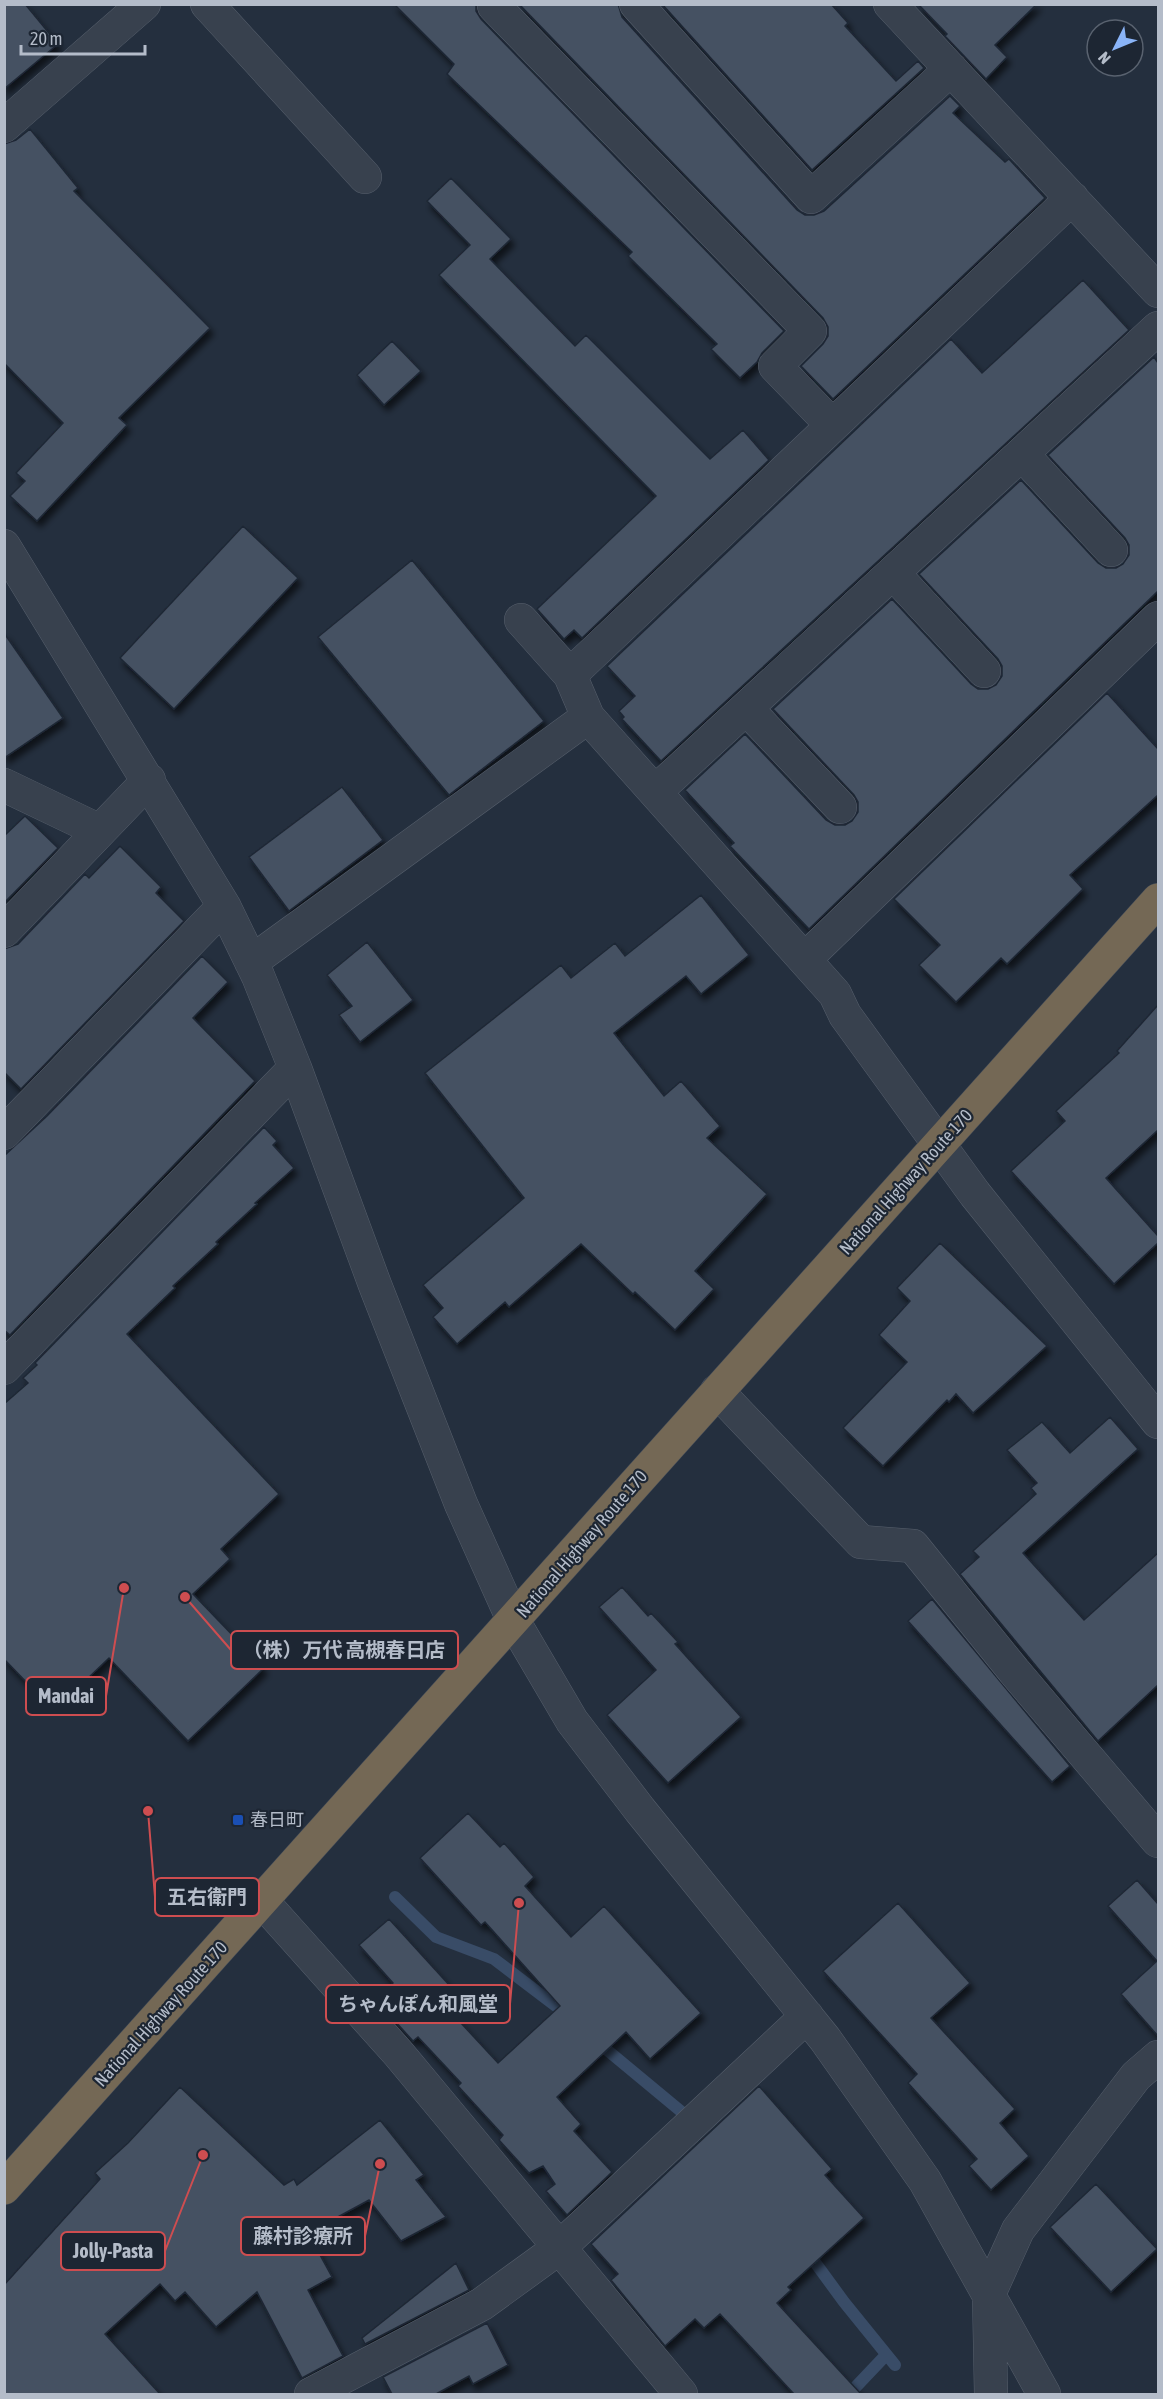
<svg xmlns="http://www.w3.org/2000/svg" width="1163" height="2399" font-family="'Asap Condensed','Noto Sans JP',sans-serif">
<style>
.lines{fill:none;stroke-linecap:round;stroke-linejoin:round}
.stream{stroke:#394c67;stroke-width:12}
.building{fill:#455162;stroke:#1f2835;stroke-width:1.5;filter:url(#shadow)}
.minor-casing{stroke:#565f6c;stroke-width:34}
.highway-casing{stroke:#434c59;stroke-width:34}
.minor{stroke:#38414e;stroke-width:33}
.highway{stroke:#746855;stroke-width:33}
.transit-dot{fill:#1a4fb4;stroke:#1d2633;stroke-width:2}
.labels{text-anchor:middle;stroke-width:4.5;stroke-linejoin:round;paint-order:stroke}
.street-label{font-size:18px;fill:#b4bcc9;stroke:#1d2633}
.poi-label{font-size:18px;fill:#b4bcc9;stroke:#1d2633;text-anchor:start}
.leader{fill:none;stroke:#ce4d50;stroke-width:2}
.callout-dot{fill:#ce4d50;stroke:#1d2633;stroke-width:2}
.callout{fill:#1d2633;stroke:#ce4d50;stroke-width:2}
.callout-label{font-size:20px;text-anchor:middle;font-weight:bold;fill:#b4bcc9}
</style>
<defs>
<filter id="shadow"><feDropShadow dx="3.5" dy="6" stdDeviation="3" flood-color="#0009"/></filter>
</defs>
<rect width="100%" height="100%" fill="#242f3e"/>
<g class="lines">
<path class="stream" d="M395,1897L436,1937L494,1959L569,2016
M595,2040L689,2118
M806,2250L844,2302L895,2365
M849,2394L886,2355"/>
</g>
<path class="building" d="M4,4H25L58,44L4,89Z
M394,4H476V11L481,19L784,331L762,353L757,362L740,378L711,349L717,344L628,256L632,252L447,74L454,64Z
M519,4H618L622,17L797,210L805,215H814L824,211L950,96L960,106L953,113L1005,162L1009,159L1045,198L833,399L801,366L823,344L828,336V327L823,318Z
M662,4H831L848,23L845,26L896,81L918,61L924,68L812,170Z
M918,4H1037L995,45L1007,57L986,79L945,36L947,34Z
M30,129L78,188L74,191L210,328L119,418L127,425L37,521L10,496L25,481L16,473L63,423L4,363V144L16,140Z
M451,178L511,239L490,259L575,346L586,335L710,459L743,430L769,460L582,638L574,630L564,639L537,609L656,496L439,275L470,245L427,201Z
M1083,280L1129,330L661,761L622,719L624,717L619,711L635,696L607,666L951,339L982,373Z
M392,341L421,371L384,405L357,375Z
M1154,357L1158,363V591L809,929L730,846L734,843L685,790L745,734L826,820L835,825H845L852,821L858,812V802L854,795L773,709L892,599L971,684L978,689H988L996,685L1002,676V666L998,659L919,574L1021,480L1098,563L1106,568H1116L1123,564L1129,555V545L1125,538L1048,455Z
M243,526L298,578L174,709L120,658Z
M412,560L544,721L449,795L318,637Z
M4,633L63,718L4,758Z
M1107,693L1158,749V795L1070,875L1083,889L1007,964L1001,958L956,1002L919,965L940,945L894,899Z
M342,787L383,840L289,911L249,857Z
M25,816L58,848L4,903V836Z
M120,846L161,887L156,893L184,921L21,1089L4,1072V949L18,944L85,874L89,878Z
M701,895L749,955L701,994L686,976L614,1033L664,1096L681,1081L720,1126L707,1138L767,1194L695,1271L714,1289L675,1330L635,1292L633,1294L581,1244L509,1307L505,1302L457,1344L433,1317L443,1308L423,1285L524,1198L425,1073L561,965L571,978L615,943L625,956Z
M367,942L413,1000L360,1042L339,1015L352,1006L327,975Z
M202,956L228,982L193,1018L255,1081L10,1335L4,1330V1156L47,1116Z
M1158,1005V1130L1106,1178L1158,1236V1243L1114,1284L1011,1171L1065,1121L1056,1111L1119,1053L1117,1051Z
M264,1127L277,1141L273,1145L294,1168L255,1203L257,1204L216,1242L218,1244L173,1286L175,1288L127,1334L279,1494L221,1549L230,1559L193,1594L264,1668L188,1741L109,1658L64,1701L44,1680L34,1690L4,1659V1404L28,1383L23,1378L37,1365L35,1363Z
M940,1243L1047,1346L973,1413L956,1394L949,1402L947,1400L883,1466L843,1428L907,1362L879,1335L910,1301L897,1288Z
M1110,1417L1138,1449L1023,1553L1084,1620L1158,1553V1685L1098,1741L960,1574L979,1557L973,1551L1036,1494L1031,1488L1037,1483L1007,1450L1042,1422L1070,1453Z
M622,1587L648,1616L651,1613L678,1642L675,1644L741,1717L668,1783L607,1715L656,1670L599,1607Z
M932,1599L1070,1766L1052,1782L908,1621Z
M468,1813L500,1847L504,1843L534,1877L525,1886L571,1937L604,1906L701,2013L650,2059L626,2032L557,2097L581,2124L574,2131L612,2172L567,2215L546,2191L555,2184L543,2166L529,2173L499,2140L503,2135L458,2086L461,2083L418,2037L413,2041L375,1999L393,1983L359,1945L389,1919L461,1998L448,2009L498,2063L560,2006L485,1922L481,1925L420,1858Z
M1137,1880L1158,1904V2036L1121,1994L1157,1961L1108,1906Z
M898,1903L970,1983L931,2018L1015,2109L1000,2123L1029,2156L991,2190L969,2166L977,2159L908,2083L917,2074L823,1971Z
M759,2086L832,2169L825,2175L864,2218L788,2287L791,2290L777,2303L861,2394H794L720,2314L704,2328L695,2319L665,2346L611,2280L618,2274L591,2244Z
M180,2087L284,2185L294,2179L297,2185L380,2120L424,2175L416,2180L446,2217L401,2241L369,2200L308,2233L332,2277L308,2290L343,2356L302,2378L257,2292L216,2327L185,2292L175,2301L160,2284L105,2334L160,2394H4V2285L100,2179L95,2173L128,2143Z
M1096,2184L1157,2249L1111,2292L1050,2227Z
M456,2263L469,2290L365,2344L362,2338Z
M487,2323L508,2365L473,2384L469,2376L436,2394H392L383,2377Z"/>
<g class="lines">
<g class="minor-casing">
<path id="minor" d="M207,4L365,177
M636,4L811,197L951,69
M890,4L1158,291
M494,6L810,331L775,366L832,425
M4,126L144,4
M1072,198L570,675L588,717L835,994L845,1015L975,1194L1158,1422
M1022,454L1111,550
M4,546L224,906L258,976L295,1068L375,1285L461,1504L514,1622L572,1721L640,1810L825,2039L925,2181L1044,2394
M893,573L984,671
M521,620L570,675
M746,708L840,807
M4,785L100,831
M655,792L1158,328
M4,931L149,780
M805,959L1158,618
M251,962L588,717
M4,1133L224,906
M4,1368L295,1068
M717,1391L861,1542L913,1546L1014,1671L1158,1841
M262,1901L398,2053L681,2394
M311,2394L482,2304L559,2248L807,2016
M991,2394L989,2294L1018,2230L1136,2076L1158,2057"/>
</g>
<g class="highway-casing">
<path id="highway" d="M4,2188L1158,900"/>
</g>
<use href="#minor" class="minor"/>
<use href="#highway" class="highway"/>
</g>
<rect class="transit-dot" x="232" y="1814" width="12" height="12" rx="3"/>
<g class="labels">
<g class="street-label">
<text transform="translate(906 1182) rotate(-48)" y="6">National Highway Route 170</text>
<text transform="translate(582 1544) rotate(-49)" y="6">National Highway Route 170</text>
<text transform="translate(161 2014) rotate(-48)" y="6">National Highway Route 170</text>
</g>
<g class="poi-label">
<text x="250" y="1826">春日町</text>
</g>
</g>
<path class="leader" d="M185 1597L231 1650M124 1588L106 1696M148 1811L155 1897M519 1903L510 2004M380 2164L365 2236M203 2155L165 2251"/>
<g class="callout-dot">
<circle cx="185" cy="1597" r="6"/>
<circle cx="124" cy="1588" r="6"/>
<circle cx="148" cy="1811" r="6"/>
<circle cx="519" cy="1903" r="6"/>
<circle cx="380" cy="2164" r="6"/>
<circle cx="203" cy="2155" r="6"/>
</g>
<g class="callout">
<rect x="231" y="1631" width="227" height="38" rx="6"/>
<rect x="26" y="1677" width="80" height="38" rx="6"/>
<rect x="155" y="1878" width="104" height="38" rx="6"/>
<rect x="326" y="1985" width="184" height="38" rx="6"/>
<rect x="241" y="2217" width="124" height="38" rx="6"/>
<rect x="61" y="2232" width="104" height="38" rx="6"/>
</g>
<g class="callout-label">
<text x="344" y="1657">（株）万代 高槻春日店</text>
<text x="66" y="1703">Mandai</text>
<text x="207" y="1904">五右衛門</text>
<text x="418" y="2011">ちゃんぽん和風堂</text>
<text x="303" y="2243">藤村診療所</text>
<text x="113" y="2258">Jolly-Pasta</text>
</g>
<rect width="1163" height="2399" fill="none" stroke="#b4bcc9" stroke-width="12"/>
<g transform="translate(1115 48) rotate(227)"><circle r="28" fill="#1d2633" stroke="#59626f" stroke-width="1.5"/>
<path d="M0-4.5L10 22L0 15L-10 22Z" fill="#8ab4f8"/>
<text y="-9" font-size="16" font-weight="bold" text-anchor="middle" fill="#b4bcc9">N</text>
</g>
<path d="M21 45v9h124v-9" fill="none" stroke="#b4bcc9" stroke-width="3"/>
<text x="30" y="45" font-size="18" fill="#b4bcc9" stroke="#1d2633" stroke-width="4.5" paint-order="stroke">20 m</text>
</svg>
